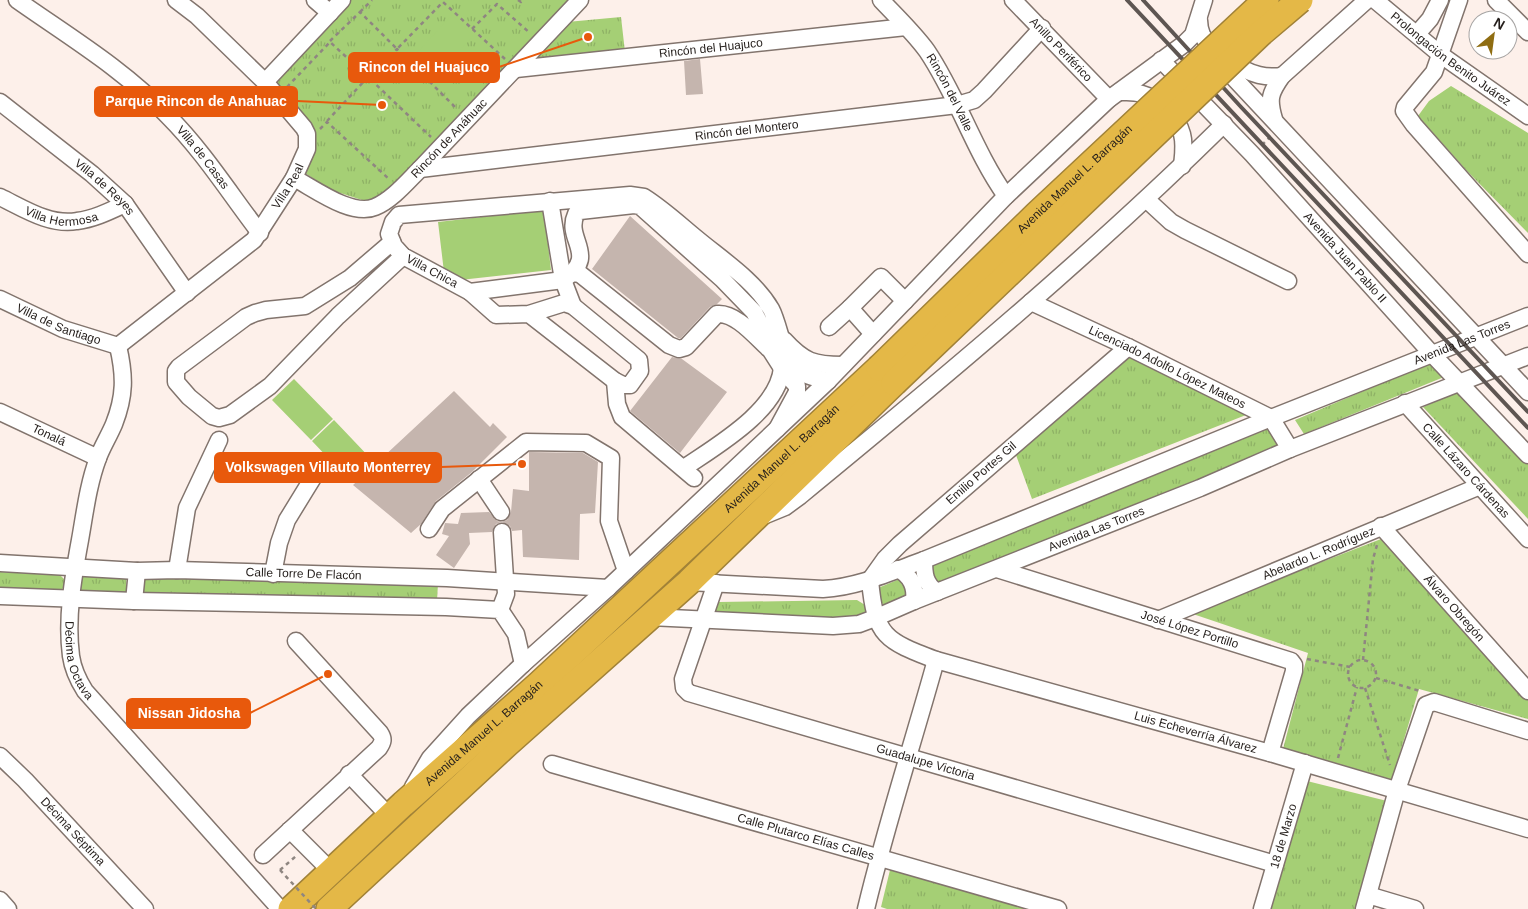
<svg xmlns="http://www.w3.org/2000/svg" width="1528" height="909" font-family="Helvetica,sans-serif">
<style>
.park{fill:url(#park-tufts)}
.pitch{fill:#a5cf75}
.building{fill:#c5b5ae}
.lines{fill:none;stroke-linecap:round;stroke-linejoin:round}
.minor-casing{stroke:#82746d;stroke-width:19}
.highway-casing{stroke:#a18238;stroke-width:28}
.path{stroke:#8f8681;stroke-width:2.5;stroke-dasharray:4 4;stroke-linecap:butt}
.minor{stroke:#fff;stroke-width:16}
.highway{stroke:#e4b847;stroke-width:25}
.rail{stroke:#5e5652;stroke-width:4}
.highway-bridge-casing{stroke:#a18238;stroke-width:28;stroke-linecap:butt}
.path-bridge{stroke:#8f8681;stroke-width:2.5;stroke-dasharray:4 4;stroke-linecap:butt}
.highway-bridge{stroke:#e4b847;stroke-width:25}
.labels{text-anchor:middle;stroke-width:4.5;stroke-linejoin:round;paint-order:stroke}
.street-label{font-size:12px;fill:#241e1b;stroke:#fff}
.leader{fill:none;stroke:#e8590c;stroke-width:2}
.callout-dot{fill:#e8590c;stroke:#fff;stroke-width:2}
.callout{fill:#e8590c;stroke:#e8590c;stroke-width:2}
.callout-label{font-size:14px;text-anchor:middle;font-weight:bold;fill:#fff}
</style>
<defs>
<pattern id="park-tufts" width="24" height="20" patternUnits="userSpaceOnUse" patternTransform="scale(1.25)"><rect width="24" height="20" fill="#a5cf75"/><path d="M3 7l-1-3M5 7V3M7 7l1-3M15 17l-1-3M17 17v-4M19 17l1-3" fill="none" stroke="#8eb165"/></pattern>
</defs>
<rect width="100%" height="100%" fill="#fdf0ea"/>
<path class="park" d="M350,0H571L389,192L368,202L331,190L305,173L313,129L272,81Z
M621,17L625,52L536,58L567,22Z
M1451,86L1528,133V233L1467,171L1418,116L1429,101Z
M1129,355L1246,415L1032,499L1016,455Z
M1432,362L1444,377L1304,434L1295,420Z
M1464,389L1528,459V519L1423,407Z
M1270,428L1281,447L937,585L930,570L932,566Z
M1381,539L1528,694V719L1419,689L1392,780L1283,749L1308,653L1190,613Z
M0,572L60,575L66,581L65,585L61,591L0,590Z
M126,574L127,596L77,590L81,575Z
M145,574L438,583L437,601L141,592Z
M902,578L908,595L884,605L879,600L878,588Z
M857,600L865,605L867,611L865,614L842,622L715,613L714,609L719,602Z
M1303,780L1387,801L1357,909H1270Z
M890,870L1026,907L1025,909H887L881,907Z"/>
<path class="pitch" d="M452,15L473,36L434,78L413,57Z
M544,210L551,270L460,280L444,272L438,222Z
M294,379L333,419L311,440L272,400Z
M334,420L372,460L350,481L312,441Z"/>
<path class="building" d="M700,59L703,94L686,95L684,61Z
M630,216L722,299L717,304L710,307L681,338H678L592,269Z
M672,357L682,359L727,392L680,453L630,411Z
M454,391L490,427L493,423L507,437L472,472L436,501L421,524L411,533L353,485Z
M529,452L583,453L598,462L595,513L580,514L579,560L523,557L522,530L512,531L510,526L502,522L496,524L492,532L469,533L470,544L454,568L436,555L449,536L442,534L445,523L458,524L461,513L489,512L497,521L502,522L507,520L511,512L513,489L529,491Z"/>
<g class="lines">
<g class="minor-casing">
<g id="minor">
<path id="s1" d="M17,0C68,36 125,70 168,116C203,151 230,194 260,233"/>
<path d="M315,0L330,13"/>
<path id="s2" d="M881,0C896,16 914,33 927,51C958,97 974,151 1006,196"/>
<path id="s3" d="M1013,0L1109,99"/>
<path id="s4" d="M1375,0L1441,55L1528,116"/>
<path d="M1459,0L1434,72L1405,107L1404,111L1414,125L1528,254"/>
<path d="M1496,0L1528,32"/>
<path d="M1199,20C1199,25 1200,30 1202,35C1211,51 1242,71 1259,75C1267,77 1274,77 1282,76"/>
<path d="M1417,34L1430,19L1440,0"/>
<path id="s5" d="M1161,60L1252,154L1432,354L1528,455"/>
<path d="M1219,62L1528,392"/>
<path id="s6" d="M516,69L906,27"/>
<path d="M265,82L342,0"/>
<path d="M1119,92C1127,92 1134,91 1142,94C1158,98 1178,118 1182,134C1185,145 1183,156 1182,166"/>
<path id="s7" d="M0,102L92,174L125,204L187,293"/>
<path d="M1274,119C1268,99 1270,93 1282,76L1367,0"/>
<path id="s8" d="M420,169L957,105L974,100L984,91L1042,28"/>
<path id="s9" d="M294,178C315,189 352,217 375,207C392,200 407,182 420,169L580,0"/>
<path id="s10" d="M0,197C23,208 50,226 77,221C94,219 110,211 125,204"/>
<path d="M1146,199L1171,222L1185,230L1288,281"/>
<path d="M550,201L563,280L573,306"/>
<path d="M392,242L350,278L305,306L266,310L255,313L246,317L179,367L176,371V382L189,397L212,416L219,418L230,415L270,386L338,316L403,256"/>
<path d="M573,273L580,274L669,345L679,349L686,347L717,314C735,312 755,336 768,348"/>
<path d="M470,292L496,315L529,314L564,303L573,306L639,360L640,371L630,385H623L615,381L529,314"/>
<path id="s11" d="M0,299L63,329L118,346"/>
<path id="s12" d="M1031,302L1128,347L1271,418L1290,449"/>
<path d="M829,327L850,308"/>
<path d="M873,334L850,308L881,277L905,301"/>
<path d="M784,340C804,362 814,365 843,365"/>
<path id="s13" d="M118,346C125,376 125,396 114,424C109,436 102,447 98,458C88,485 85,512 80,540C73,578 66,618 71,656C73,670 78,680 85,691L280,909"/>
<path id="s14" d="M118,346L254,240L294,178L307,149V134L304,128L265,82L197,16L176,0"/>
<path id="s15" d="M1128,347L900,544L885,559L870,580C875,637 886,641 936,660L1270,753L1528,829"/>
<path d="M615,381L617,404L622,417L694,478"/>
<path id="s16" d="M1405,403L1528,539"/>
<path id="s17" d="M0,412L98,458"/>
<path d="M777,429L797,392V386L785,373L771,351L767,337L754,312L722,279L640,206L634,205L580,211L576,214C564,240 600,255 563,280L470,292L403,256L394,246L389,234L393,222L399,215L630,195L644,197C663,209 679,224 696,238C721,259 754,280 771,309C779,324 783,355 793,366C802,375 815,378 828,381"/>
<path d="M684,468C716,446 778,411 782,368"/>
<path d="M479,479L501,512"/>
<path d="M763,516L785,507L800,496C945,377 1090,256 1224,124"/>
<path id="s18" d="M1381,526L1528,691"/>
<path d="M429,529L442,509L526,442L586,443L611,458L609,521L626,571"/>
<path d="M924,560C924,574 925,584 937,592"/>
<path id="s19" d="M0,563L137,571L177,570L447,578L608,588"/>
<path d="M898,569C911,576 916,587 914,601"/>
<path id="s20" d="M997,569L1291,661L1294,665V671L1270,753"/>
<path d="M177,570L187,508L219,440"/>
<path d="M273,574L279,543L287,520L314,476"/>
<path id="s21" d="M689,582L823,589C858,587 891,572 924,560L1271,418L1528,316"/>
<path id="s22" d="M716,583L683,679L684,688L689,693L1275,864"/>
<path d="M0,596L134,601L446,607L500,610L516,634L523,664"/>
<path d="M134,601L137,571"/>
<path d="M500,610L506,594L502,532"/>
<path id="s23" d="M650,617L833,626L859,624L875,618L914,601L1200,488L1290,449L1528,356"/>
<path id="s24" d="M1158,620L1480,486"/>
<path id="s25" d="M0,756L25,780L145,909"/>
<path id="s26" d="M552,764L1058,909"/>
<path d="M349,774L390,817"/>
<path d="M413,787L430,758L468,716L523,664L608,588L828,381L1006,196L1109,99L1184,44L1193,35L1204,0"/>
<path d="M290,830L332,872"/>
<path d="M263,855L379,748C383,742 384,739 380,733L296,641"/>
<path d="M1368,895L1415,909"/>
<path d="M0,900L8,909"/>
<path d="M866,909C886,825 913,743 936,660"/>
<path id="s27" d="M1262,909L1305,763"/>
<path d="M1364,909L1397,790L1426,705L1434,702L1528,731"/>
</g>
</g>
<g class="highway-casing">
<g id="highway">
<path id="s28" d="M291,909L403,804L538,685L879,368"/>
<path d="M329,909L507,744L689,582L894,383"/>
</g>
</g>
<path class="path" d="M518,0L521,2L523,0
M360,12L372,0
M472,29L497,4L530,33
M330,41L360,12L397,49L443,2L505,59
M287,87L330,42L368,77L397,49L457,109
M327,121L368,77L431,137
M320,129L327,122L389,179
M1262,145L1271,136
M1307,659L1350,667
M1363,660L1373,559L1377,545
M1348 674a14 14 0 1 1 28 0a14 14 0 1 1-28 0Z
M1376,678L1420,691
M1365,688L1390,765
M1338,758L1357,687
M280,870L296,856"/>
<use href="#minor" class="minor"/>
<use href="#highway" class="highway"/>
<path class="rail" d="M1127,0L1528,428
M1143,0L1241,107L1528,412"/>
<g class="highway-bridge-casing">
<g id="highway-bridge">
<path id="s29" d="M879,368L1037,214L1266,0"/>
<path d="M894,383L1260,34L1300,0"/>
</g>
</g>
<path class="path-bridge" d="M280,870L316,909"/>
<use href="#highway-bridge" class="highway-bridge"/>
</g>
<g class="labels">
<g class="street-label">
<text dy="4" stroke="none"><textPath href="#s6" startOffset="196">Rincón del Huajuco</textPath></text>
<text dy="4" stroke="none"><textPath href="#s3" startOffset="69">Anillo Periférico</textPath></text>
<text dy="4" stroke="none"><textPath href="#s4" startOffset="96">Prolongación Benito Juárez</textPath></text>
<text dy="4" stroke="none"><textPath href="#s2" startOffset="116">Rincón del Valle</textPath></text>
<text dy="4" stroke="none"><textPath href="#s8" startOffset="329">Rincón del Montero</textPath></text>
<text dy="4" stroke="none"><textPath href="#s9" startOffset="190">Rincón de Anáhuac</textPath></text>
<text dy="4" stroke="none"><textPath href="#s1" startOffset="245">Villa de Casas</textPath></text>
<text dy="4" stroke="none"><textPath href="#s29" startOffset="272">Avenida Manuel L. Barragán</textPath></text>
<text dy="4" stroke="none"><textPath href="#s14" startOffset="236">Villa Real</textPath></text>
<text dy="4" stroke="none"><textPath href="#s7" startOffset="135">Villa de Reyes</textPath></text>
<text dy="4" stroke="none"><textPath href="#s10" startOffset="66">Villa Hermosa</textPath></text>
<text dy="4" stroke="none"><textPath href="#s5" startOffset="270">Avenida Juan Pablo II</textPath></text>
<text transform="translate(432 271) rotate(28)" y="4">Villa Chica</text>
<text dy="4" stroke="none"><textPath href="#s11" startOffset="64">Villa de Santiago</textPath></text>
<text dy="4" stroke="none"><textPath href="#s21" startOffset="820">Avenida Las Torres</textPath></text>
<text dy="4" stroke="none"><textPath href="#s12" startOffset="151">Licenciado Adolfo López Mateos</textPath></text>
<text dy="4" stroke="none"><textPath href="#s17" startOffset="54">Tonalá</textPath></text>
<text dy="4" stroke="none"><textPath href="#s28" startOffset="666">Avenida Manuel L. Barragán</textPath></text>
<text dy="4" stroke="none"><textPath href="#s16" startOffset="91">Calle Lázaro Cárdenas</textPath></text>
<text transform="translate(981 473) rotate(-41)" y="4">Emilio Portes Gil</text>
<text dy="4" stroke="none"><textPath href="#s23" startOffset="465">Avenida Las Torres</textPath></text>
<text dy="4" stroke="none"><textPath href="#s24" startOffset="174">Abelardo L. Rodríguez</textPath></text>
<text dy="4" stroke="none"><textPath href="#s19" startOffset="304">Calle Torre De Flacón</textPath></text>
<text dy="4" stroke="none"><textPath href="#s18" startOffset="110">Álvaro Obregón</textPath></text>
<text dy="4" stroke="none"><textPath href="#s20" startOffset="202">José López Portillo</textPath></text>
<text dy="4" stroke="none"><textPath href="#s13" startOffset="324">Décima Octava</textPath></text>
<text dy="4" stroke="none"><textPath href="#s15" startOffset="732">Luis Echeverría Álvarez</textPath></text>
<text dy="4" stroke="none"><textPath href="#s28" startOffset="261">Avenida Manuel L. Barragán</textPath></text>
<text dy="4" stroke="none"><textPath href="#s22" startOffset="364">Guadalupe Victoria</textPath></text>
<text dy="4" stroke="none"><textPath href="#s25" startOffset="105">Décima Séptima</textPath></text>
<text dy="4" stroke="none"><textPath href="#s27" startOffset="76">18 de Marzo</textPath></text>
<text dy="4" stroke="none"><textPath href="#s26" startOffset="264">Calle Plutarco Elías Calles</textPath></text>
</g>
</g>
<path class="leader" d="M588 37L499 67M382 105L297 101M522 464L441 467M328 674L250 713"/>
<g class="callout-dot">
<circle cx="588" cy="37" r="5"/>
<circle cx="382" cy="105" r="5"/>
<circle cx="522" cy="464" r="5"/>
<circle cx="328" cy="674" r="5"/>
</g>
<g class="callout">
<rect x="349" y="53" width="150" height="29" rx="5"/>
<rect x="95" y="87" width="202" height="29" rx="5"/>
<rect x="215" y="453" width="226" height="29" rx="5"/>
<rect x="127" y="699" width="123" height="29" rx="5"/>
</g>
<g class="callout-label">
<text x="424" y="72">Rincon del Huajuco</text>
<text x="196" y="106">Parque Rincon de Anahuac</text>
<text x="328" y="472">Volkswagen Villauto Monterrey</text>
<text x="189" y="718">Nissan Jidosha</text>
</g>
<g transform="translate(1493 35) rotate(29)"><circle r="24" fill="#ffffff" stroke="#a7a5a4"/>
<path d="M0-4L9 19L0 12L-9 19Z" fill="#8f6d12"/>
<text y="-8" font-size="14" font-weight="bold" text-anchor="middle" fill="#241e1b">N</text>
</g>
</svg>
